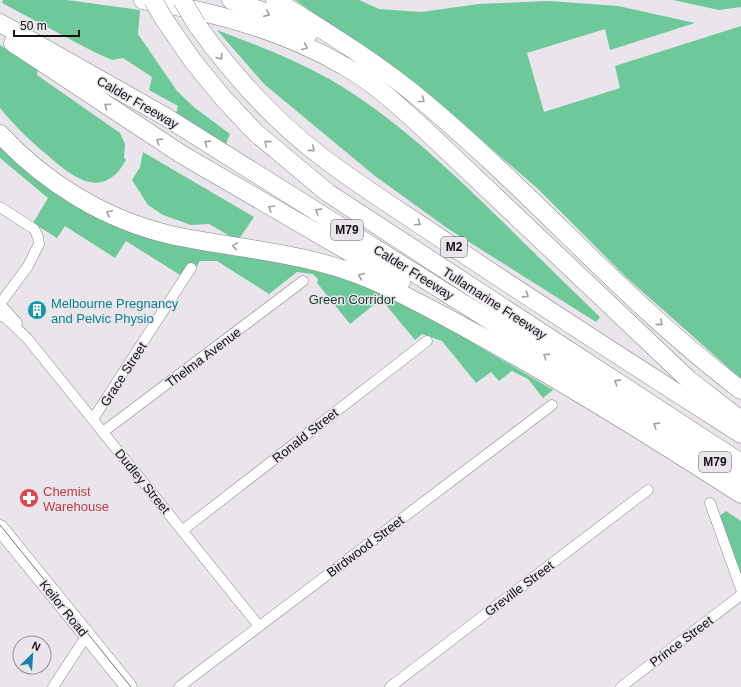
<svg xmlns="http://www.w3.org/2000/svg" width="741" height="687" font-family="Arial,sans-serif">
<style>
.green{fill:#6dc999}
.lines{fill:none;stroke-linecap:round;stroke-linejoin:round}
.minor-casing{stroke:#89868b;stroke-width:11}
.primary-casing{stroke:#89868b;stroke-width:17}
.motorway-casing{stroke:#89868b;stroke-width:19}
.minor{stroke:#fff;stroke-width:10}
.primary{stroke:#fff;stroke-width:16}
.motorway{stroke:#fff;stroke-width:18}
.tram{stroke:#737175;stroke-width:1}
.motorway-bridge-casing{stroke:#89868b;stroke-width:19;stroke-linecap:butt}
.motorway-bridge{stroke:#fff;stroke-width:18}
.oneway{stroke:#a0a0a1}
.labels{text-anchor:middle;stroke-width:3;stroke-linejoin:round;paint-order:stroke}
.shield{fill:#e9e5eb;stroke:#525154;stroke-width:1}
.shield-label{font-size:12px;font-weight:bold;fill:#121113}
.street-label{font-size:13px;fill:#121113;stroke:#e9e5eb}
.park-label{font-size:13px;fill:#133e29;stroke:#e9e5eb}
.culture-label{font-size:13px;fill:#0d838f;stroke:#e9e5eb;text-anchor:start}
.health-label{font-size:13px;fill:#be3a42;stroke:#e9e5eb;text-anchor:start}
</style>
<rect width="100%" height="100%" fill="#e9e5eb"/>
<path class="green" d="M3,0H67L140,10L138,34L177,91L195,108L230,134L226,144L176,114L178,106L149,90L152,77L123,58L112,60L94,52L2,3Z
M295,0H359L379,9L421,12L479,4L549,1L618,6L695,23L610,50L605,29L527,53L544,112L620,88L615,66L741,26V379L626,277L537,188L418,85Z
M673,0H741V7L719,10Z
M217,30C259,46 302,62 341,86C402,124 454,174 505,224C536,255 568,286 600,317L596,322L447,228L375,176L264,84Z
M0,45L38,69L37,75L120,133L125,144L124,158L126,160C103,202 72,177 46,154C29,140 14,125 0,108Z
M0,144L103,219L289,262L359,283L442,324L553,390L543,398L528,379L512,371L499,381L491,372L476,383L442,341L422,334L415,340L381,299L350,324L317,283L318,279L313,274L297,272L269,294L217,261H200L188,280L126,241L115,258L65,226L57,238L33,223L48,198L0,158Z
M143,152L254,217L239,239H235L209,224L191,225L163,215L148,205L132,180L140,167Z
M726,511L741,521V577L718,517Z"/>
<g class="lines">
<g class="minor-casing">
<path id="minor" d="M0,207L34,229L38,237L39,244L28,266L0,304
M0,304L17,323
M0,315L7,319L27,338L259,626
M93,419L191,268
M103,432L303,281
M710,503L741,589
M183,530L427,341
M53,687L87,635
M179,687L552,405
M390,687L648,490
M621,687L741,595"/>
</g>
<g class="primary-casing">
<path id="primary" d="M0,528L129,687"/>
</g>
<g class="motorway-casing">
<path id="motorway" d="M143,0C212,11 283,30 344,66C373,82 399,106 423,128L689,380L741,420
M231,0L262,11L309,33
M275,0C325,31 379,64 424,102C534,194 627,304 741,390
M164,19L192,60L223,98L256,133L328,193L741,463
M0,23L166,117L741,478
M197,25C232,74 273,120 322,157C365,190 413,219 458,250C552,313 646,373 741,434
M13,43L181,154L401,282
M0,134C45,183 106,220 171,235C236,249 304,252 367,278C405,294 440,314 475,333C566,383 654,438 741,494"/>
</g>
<use href="#minor" class="minor"/>
<use href="#primary" class="primary"/>
<use href="#motorway" class="motorway"/>
<path class="tram" d="M0,525L131,687"/>
<g class="motorway-bridge-casing">
<path id="motorway-bridge" d="M153,0L164,19
M182,0L197,25"/>
</g>
<use href="#motorway-bridge" class="motorway-bridge"/>
</g>
<defs><path id="oneway-chevron" d="M-2-3.5L2.5 0L-2 3.5" fill="none" stroke-width="1.6" stroke-linecap="round" stroke-linejoin="round"/></defs>
<g class="oneway">
<use href="#oneway-chevron" transform="translate(267 14) rotate(24)"/>
<use href="#oneway-chevron" transform="translate(305 47) rotate(23)"/>
<use href="#oneway-chevron" transform="translate(220 57) rotate(53)"/>
<use href="#oneway-chevron" transform="translate(422 100) rotate(38)"/>
<use href="#oneway-chevron" transform="translate(107 106) rotate(-146)"/>
<use href="#oneway-chevron" transform="translate(159 141) rotate(-147)"/>
<use href="#oneway-chevron" transform="translate(207 143) rotate(-148)"/>
<use href="#oneway-chevron" transform="translate(267 143) rotate(-139)"/>
<use href="#oneway-chevron" transform="translate(312 149) rotate(40)"/>
<use href="#oneway-chevron" transform="translate(271 208) rotate(-149)"/>
<use href="#oneway-chevron" transform="translate(318 211) rotate(-148)"/>
<use href="#oneway-chevron" transform="translate(109 213) rotate(-155)"/>
<use href="#oneway-chevron" transform="translate(418 223) rotate(34)"/>
<use href="#oneway-chevron" transform="translate(235 246) rotate(-171)"/>
<use href="#oneway-chevron" transform="translate(361 276) rotate(-159)"/>
<use href="#oneway-chevron" transform="translate(526 295) rotate(33)"/>
<use href="#oneway-chevron" transform="translate(660 323) rotate(41)"/>
<use href="#oneway-chevron" transform="translate(546 356) rotate(-148)"/>
<use href="#oneway-chevron" transform="translate(617 382) rotate(-147)"/>
<use href="#oneway-chevron" transform="translate(656 425) rotate(-148)"/>
</g>
<defs>
<g id="building-disc" transform="scale(1)"><circle r="9.5" fill="#0f9aa8" stroke="#e9e5eb"/><path d="M-4-6H4V6H1V3H-1V6H-4ZM-2.5-4.3h1.7v1.8h-1.7ZM.8-4.3h1.7v1.8H.8ZM-2.5-1h1.7V.8h-1.7ZM.8-1h1.7V.8H.8Z" fill="#fff"/></g>
<g id="pharmacy-disc" transform="scale(1)"><circle r="9.5" fill="#e0444e" stroke="#e9e5eb"/><path d="M-2-6h4v4h4v4h-4v4h-4v-4h-4v-4h4Z" fill="#fff"/></g>
</defs>
<g fill-rule="evenodd">
<use href="#building-disc" x="37" y="310"/>
<use href="#pharmacy-disc" x="29" y="498"/>
</g>
<g class="labels">
<g class="shield">
<rect x="331" y="220" width="32" height="20" rx="3"/>
<rect x="441" y="237" width="26" height="20" rx="3"/>
<rect x="699" y="452" width="32" height="20" rx="3"/>
</g>
<g class="shield-label">
<text x="347" y="234">M79</text>
<text x="454" y="251">M2</text>
<text x="715" y="466">M79</text>
</g>
<g class="street-label">
<text transform="translate(138 102) rotate(30)" y="5">Calder Freeway</text>
<text transform="translate(414 272) rotate(32)" y="5">Calder Freeway</text>
<text transform="translate(495 303) rotate(33)" y="5">Tullamarine Freeway</text>
<text transform="translate(203 357) rotate(-37)" y="5">Thelma Avenue</text>
<text transform="translate(123 374) rotate(-57)" y="5">Grace Street</text>
<text transform="translate(305 435) rotate(-38)" y="5">Ronald Street</text>
<text transform="translate(143 481) rotate(51)" y="5">Dudley Street</text>
<text transform="translate(365 546) rotate(-37)" y="5">Birdwood Street</text>
<text transform="translate(519 588) rotate(-37)" y="5">Greville Street</text>
<text transform="translate(64 608) rotate(51)" y="5">Keilor Road</text>
<text transform="translate(681 641) rotate(-37)" y="5">Prince Street</text>
</g>
<g class="park-label">
<text x="352" y="304">Green Corridor</text>
</g>
<g class="culture-label">
<text x="51" y="308">Melbourne Pregnancy<tspan x="51" dy="15">and Pelvic Physio</tspan></text>
</g>
<g class="health-label">
<text x="43" y="496">Chemist<tspan x="43" dy="15">Warehouse</tspan></text>
</g>
</g>
<g transform="translate(32 655) rotate(25)"><circle r="19" fill="#e9e5eb" stroke="#939095"/>
<path d="M0-3L7 15L0 10L-7 15Z" fill="#1e7fab"/>
<text y="-6" font-size="11" font-weight="bold" text-anchor="middle" fill="#121113">N</text>
</g>
<path d="M14 30v6h65v-6" fill="none" stroke="#121113" stroke-width="2"/>
<text x="20" y="30" font-size="12" fill="#121113" stroke="#e9e5eb" stroke-width="3" paint-order="stroke">50 m</text>
</svg>
